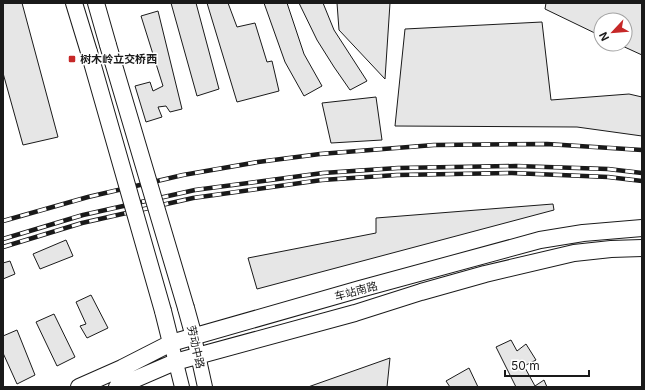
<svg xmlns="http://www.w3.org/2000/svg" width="645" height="390" font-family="Inter,'Noto Sans SC',sans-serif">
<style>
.building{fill:#e6e6e6;stroke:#1a1a1a}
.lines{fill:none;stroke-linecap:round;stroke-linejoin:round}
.secondary-casing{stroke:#1a1a1a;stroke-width:16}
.primary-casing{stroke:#1a1a1a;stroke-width:18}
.secondary{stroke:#fff;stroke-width:14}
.primary{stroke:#fff;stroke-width:16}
.rail-casing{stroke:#1a1a1a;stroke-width:4.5}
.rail{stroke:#fff;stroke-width:3;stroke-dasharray:9;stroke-linecap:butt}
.primary-bridge-casing{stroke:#1a1a1a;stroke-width:18;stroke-linecap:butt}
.primary-bridge{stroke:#fff;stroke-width:16}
.poi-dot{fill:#c62828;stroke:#fff;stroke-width:1.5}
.labels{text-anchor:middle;stroke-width:3;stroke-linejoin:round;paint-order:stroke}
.poi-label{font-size:11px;font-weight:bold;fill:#1a1a1a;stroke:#fff;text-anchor:start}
.street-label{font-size:11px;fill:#1a1a1a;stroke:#fff}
</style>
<rect width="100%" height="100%" fill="#fff"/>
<path class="building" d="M3,3H22L58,137L23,145L3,73Z
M171,3H196L219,89L197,96Z
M207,3H228L237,27L255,23L267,62L272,61L279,91L237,102Z
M264,3H287L304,54L322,86L304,96L285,62Z
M299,3H323L334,30L367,81L350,90L334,67L317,40Z
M337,3H390L385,79L339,30Z
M546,3H642V55L618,44H625V20H601V36L545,9Z
M158,11L182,109L170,112L166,106L158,107L162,117L146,122L135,86L150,82L153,91L163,86L141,16Z
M542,22L551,100L629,94L642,97V136L577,127L395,126L405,29Z
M376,97L382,140L331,143L322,103Z
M553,204L554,210L257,289L248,258L376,233V218Z
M66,240L73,256L40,269L33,254Z
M10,261L15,274L3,279V263Z
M91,295L108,328L87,338L80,326L86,324L76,302Z
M54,314L75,357L57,366L36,322Z
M17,330L35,375L17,384L3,353V336Z
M511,340L517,351L526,344L536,360L524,366L535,386L544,380L547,387H516L496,347Z
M390,358L387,387H308Z
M469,368L478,387H450L446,381Z"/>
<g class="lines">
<g class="secondary-casing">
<path id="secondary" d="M194,337L205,387
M171,343L182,387"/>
</g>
<g class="primary-casing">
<path id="primary" d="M74,3L89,52
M96,3L108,45
M186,308L194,337
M163,311L171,343
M79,387L122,368L171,343L360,289L540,240L583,233L642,228
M117,387L175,362L355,313L421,292L485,274L574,253L611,249L642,248"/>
</g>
<use href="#secondary" class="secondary"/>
<use href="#primary" class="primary"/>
<g class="rail-casing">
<path id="rail" d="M3,221L88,197L183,175L258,162L320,154L434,145L547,144L642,150
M3,239L83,215L195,190L323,173L398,168L516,166L608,169L642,173
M3,247L82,223L193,198L322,180L397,175L512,173L608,177L642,181"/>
</g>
<use href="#rail" class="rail"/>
<g class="primary-bridge-casing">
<path id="primary-bridge" d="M108,45L186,308
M89,52L163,311"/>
</g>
<use href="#primary-bridge" class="primary-bridge"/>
</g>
<rect class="poi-dot" x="68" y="55" width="8" height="8" rx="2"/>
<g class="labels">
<g class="poi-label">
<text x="80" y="63">树木岭立交桥西</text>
</g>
<g class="street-label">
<text transform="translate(356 291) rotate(-15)" y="4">车站南路</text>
<text transform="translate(196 347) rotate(77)" y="4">劳动中路</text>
</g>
</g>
<rect width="645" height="390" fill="none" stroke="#1a1a1a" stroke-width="8"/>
<g transform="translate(613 32) rotate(244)"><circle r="19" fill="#ffffff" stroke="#a3a3a3"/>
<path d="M0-3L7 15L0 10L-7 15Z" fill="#c62828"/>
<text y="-6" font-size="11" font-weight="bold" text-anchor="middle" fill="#1a1a1a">N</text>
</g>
<path d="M505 370v6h84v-6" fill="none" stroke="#1a1a1a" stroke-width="2"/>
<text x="511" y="370" font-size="12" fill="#1a1a1a" stroke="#ffffff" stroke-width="3" paint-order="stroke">50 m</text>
</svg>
